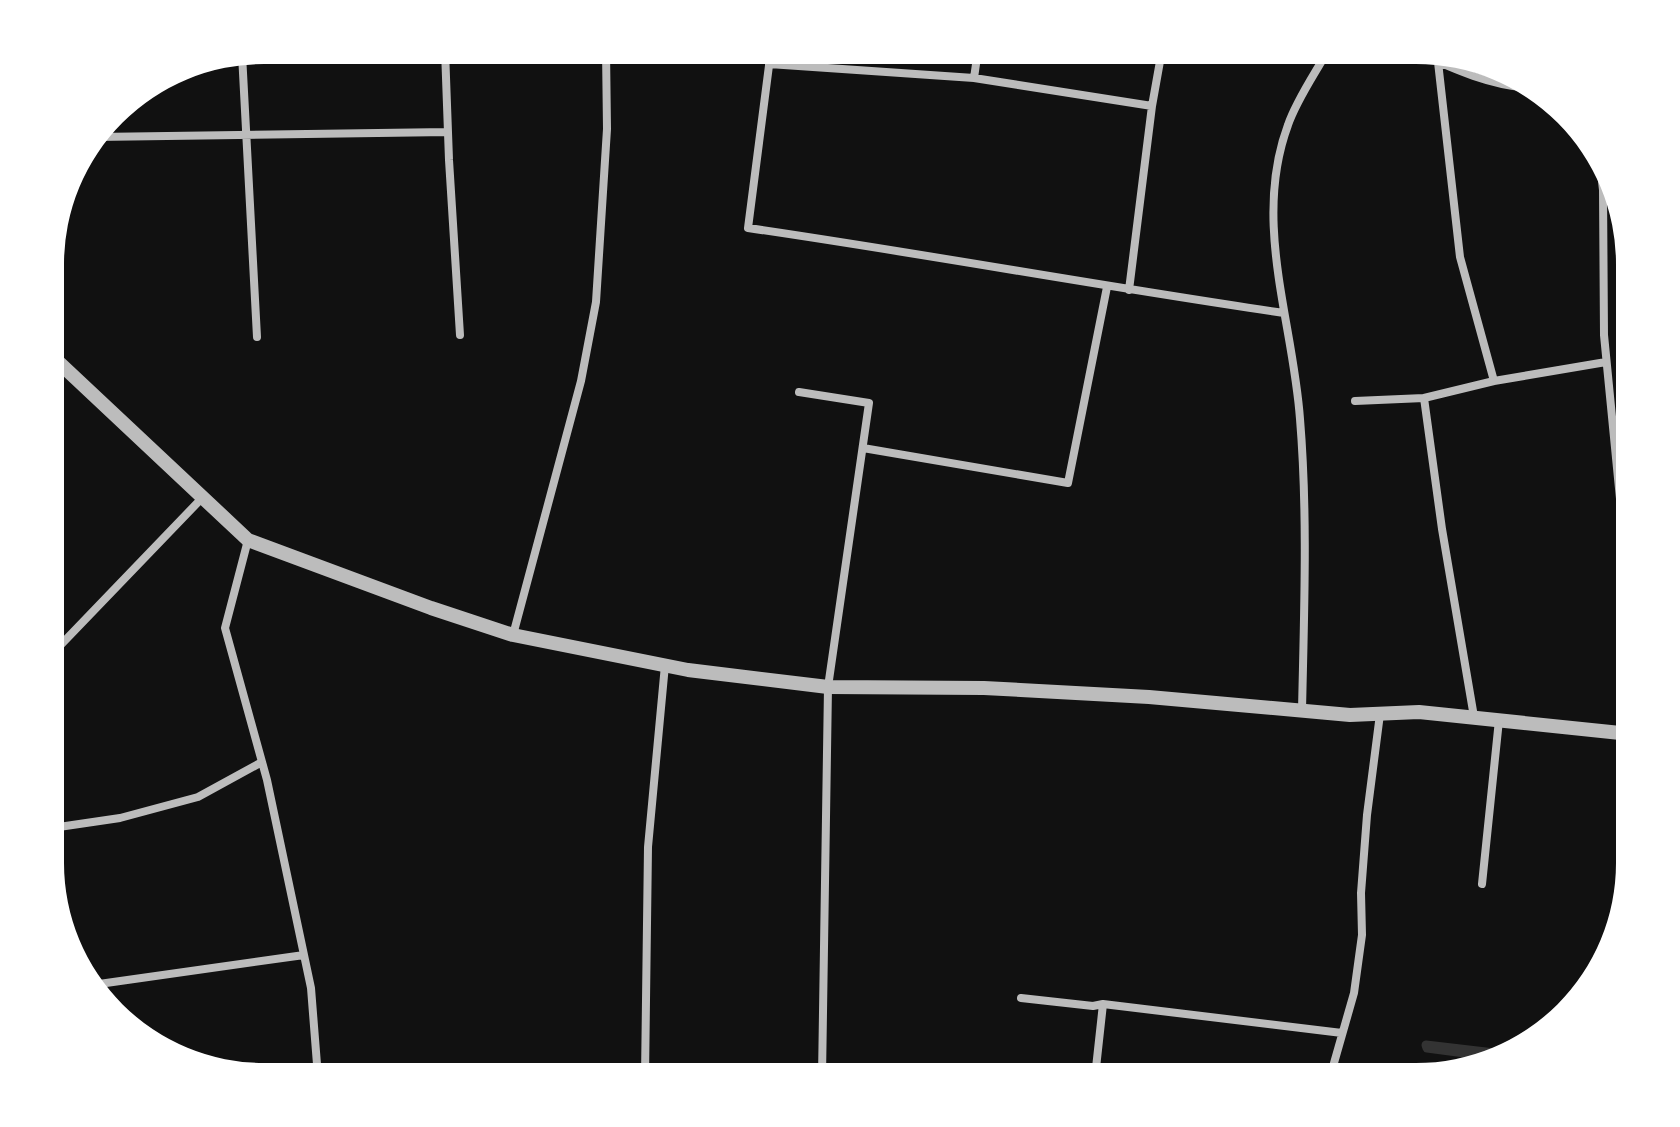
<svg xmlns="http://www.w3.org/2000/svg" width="1680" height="1127" font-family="Roboto,sans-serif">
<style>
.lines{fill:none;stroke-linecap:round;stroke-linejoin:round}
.stream{stroke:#333;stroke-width:9}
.minor{stroke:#bcbcbc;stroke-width:8}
.tertiary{stroke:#bcbcbc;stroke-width:14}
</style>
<rect width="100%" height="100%" fill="#111"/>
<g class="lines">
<path class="stream" d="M1495,1057L1427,1048L1426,1045L1503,1054"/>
<path class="minor" d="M445,50L449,160L460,335
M771,50L748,228C927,254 1105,287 1284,313
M1412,50C1451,68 1494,88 1537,88
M242,54L257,337
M1438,62L1460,257L1494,381
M769,64L974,78L1152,106
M974,78L978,50
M96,137L448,132
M1599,155L1603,190L1604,335L1630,601
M1129,290L1152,106L1162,50
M799,392L869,403L828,687L822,1077
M1355,401L1424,398
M863,448L1068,483L1107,287
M248,540L225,628L267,780L311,988L318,1077
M513,635L581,381L596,302L607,129L606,50
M52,654L203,497
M1302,711C1304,614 1308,516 1300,419C1293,321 1252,222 1288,125C1297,99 1315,74 1328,50
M1474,717L1442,529L1424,398L1494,381L1606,362
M52,828L120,818L198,797L262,762
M1482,884L1499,720
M92,985L304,955
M1021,998L1093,1006L1103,1004L1342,1033
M645,1077L648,847L665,665
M1095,1077L1103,1004
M1330,1077L1354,993L1362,935L1361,893L1367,815L1380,714"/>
<path class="tertiary" d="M52,356L248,540L431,608L513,635L688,670L828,687L984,688L1149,697L1350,715L1419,712L1630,734"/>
</g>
<path d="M0 0H1680V1127H0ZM264 64H1416A200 200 0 0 1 1616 264V863A200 200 0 0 1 1416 1063H264A200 200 0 0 1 64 863V264A200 200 0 0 1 264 64Z" fill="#fff" fill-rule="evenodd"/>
</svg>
